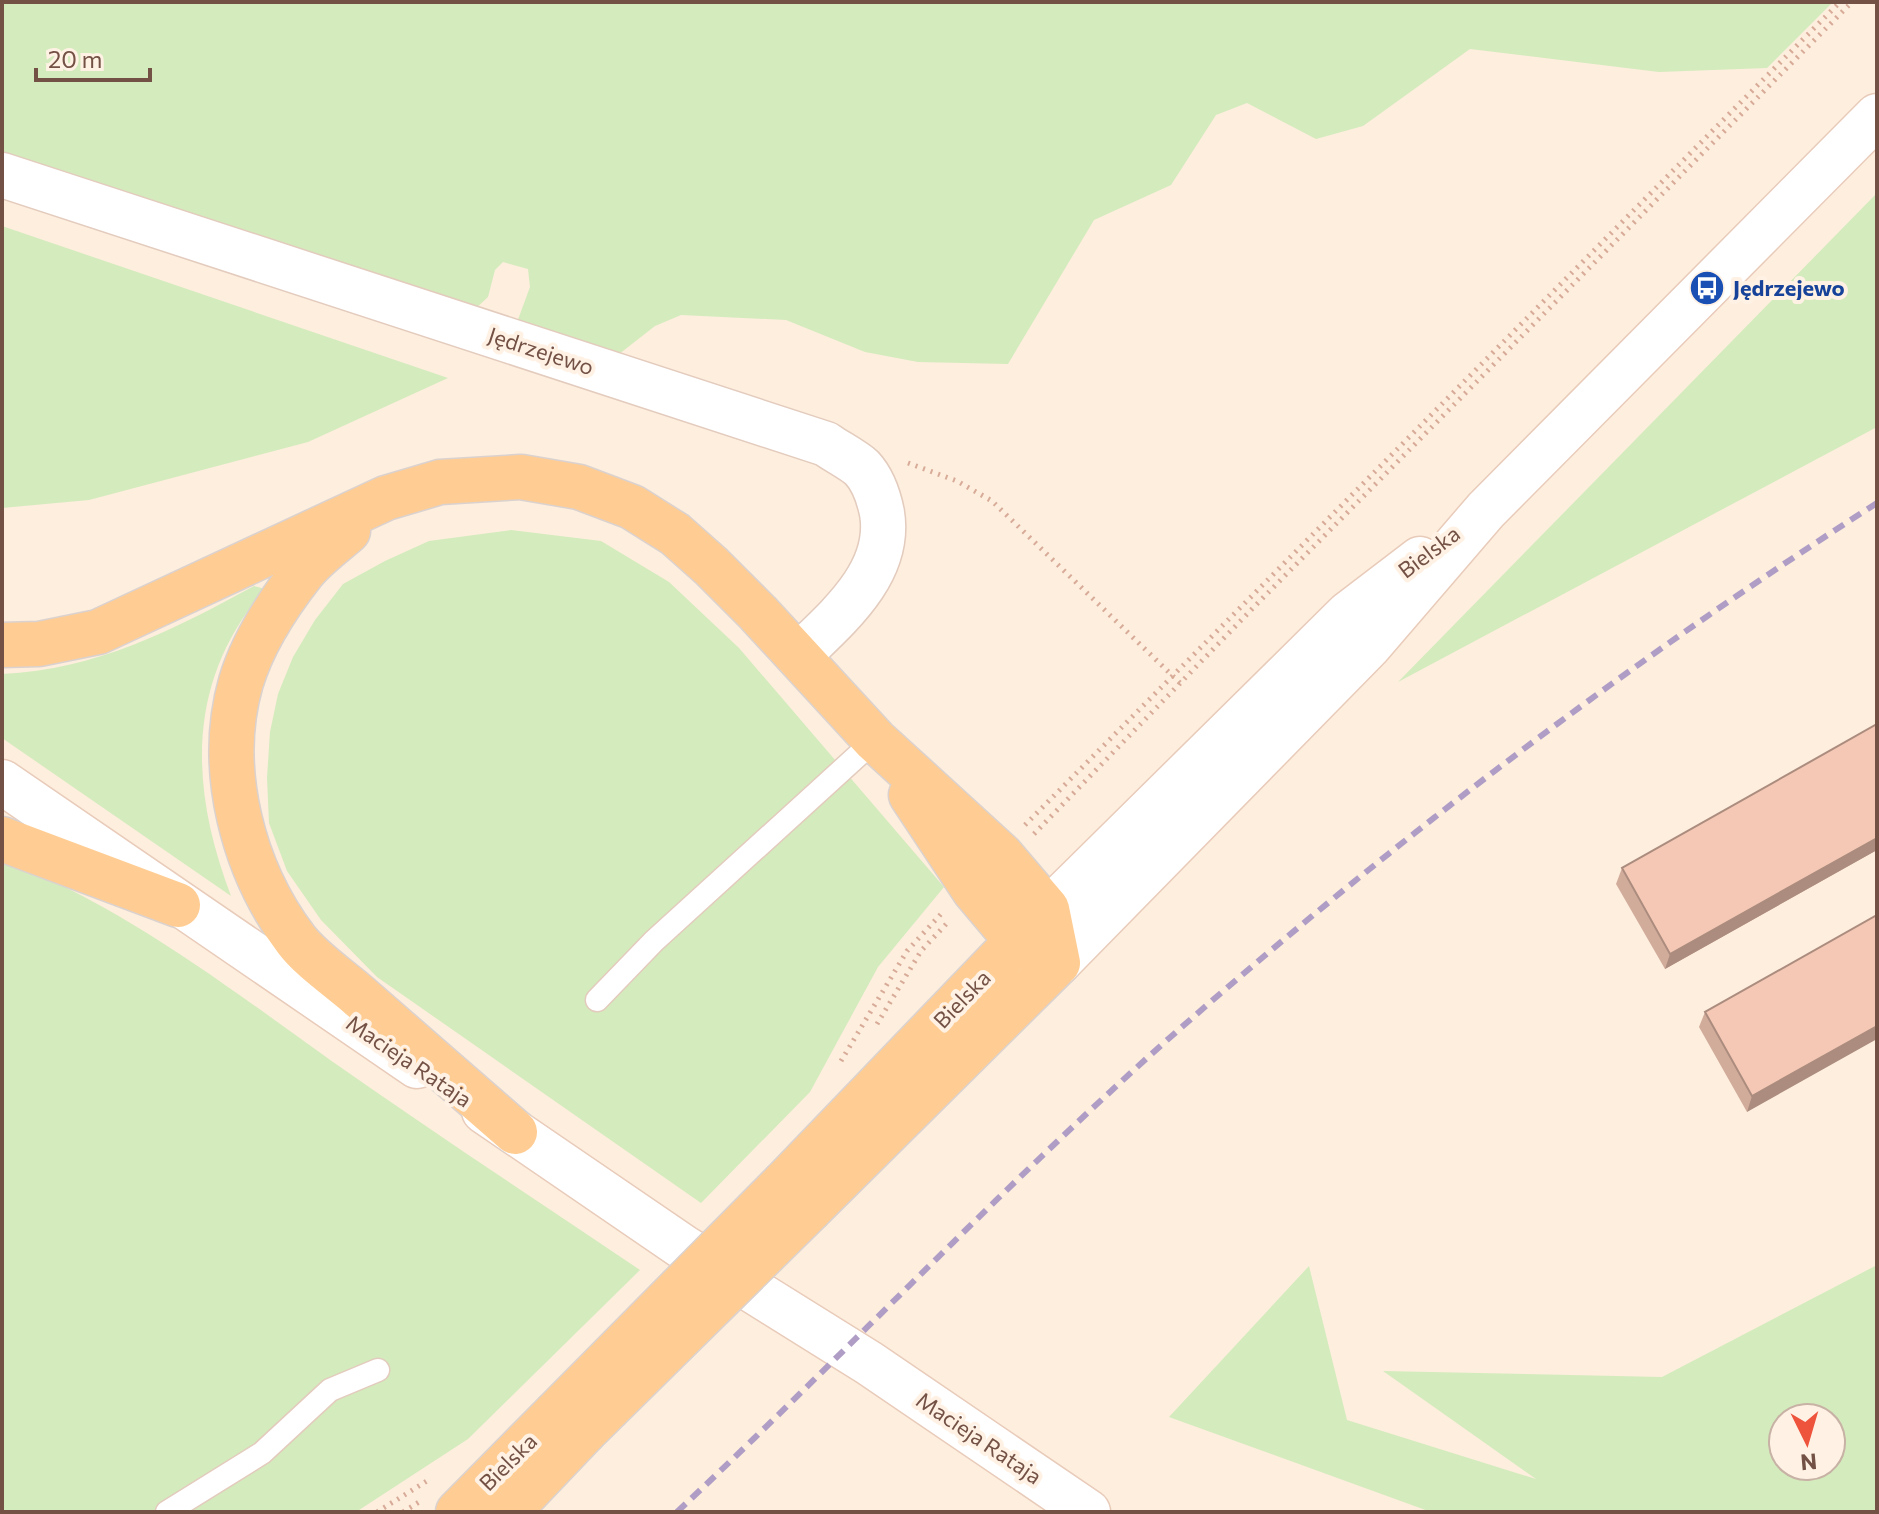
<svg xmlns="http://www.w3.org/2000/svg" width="1879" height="1514" font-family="Commissioner,sans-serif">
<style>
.green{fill:#d4ebbd;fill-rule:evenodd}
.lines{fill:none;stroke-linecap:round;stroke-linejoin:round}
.lane-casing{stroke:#e3cbbd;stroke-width:25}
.street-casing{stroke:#e3cbbd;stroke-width:47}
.secondary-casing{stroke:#e9cbba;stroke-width:47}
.primary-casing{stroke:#dbd2cf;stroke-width:47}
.path{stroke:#d8ab98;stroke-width:5;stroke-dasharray:2 6;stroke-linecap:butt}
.lane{stroke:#fff;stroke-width:22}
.street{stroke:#fff;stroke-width:44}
.secondary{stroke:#fff;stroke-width:44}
.primary{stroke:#ffcd93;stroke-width:44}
.rail{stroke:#af9dc6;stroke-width:6;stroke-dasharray:12 8;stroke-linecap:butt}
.primary-bridge-casing{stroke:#dbd2cf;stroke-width:47;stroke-linecap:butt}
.primary-bridge{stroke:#ffcd93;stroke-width:44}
.wall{fill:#d2ac9b}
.shaded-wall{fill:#ab8c7e}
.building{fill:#f4c8b4;stroke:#ab8c7e;stroke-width:2}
.labels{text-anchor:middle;stroke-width:8;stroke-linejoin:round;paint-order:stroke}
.transit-label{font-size:22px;font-weight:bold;fill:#164399;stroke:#fff2e5;text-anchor:start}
.street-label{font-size:22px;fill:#745145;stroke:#fff2e5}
</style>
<rect width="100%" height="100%" fill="#fdeede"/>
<path class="green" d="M2,2H1833L1767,68L1659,72L1470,49L1363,126L1316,139L1247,103L1216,115L1171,185L1094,220L1008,364L918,362L865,352L786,320L681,315L655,326L614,358L516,325L530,287L528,269L503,262L495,270L488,297L473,311L2,158Z
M1877,193V427L1398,682Z
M2,226L448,378L308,442L89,500L2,508Z
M511,530L601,541L669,582L739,648L944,887L878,967L810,1092L701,1203L377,977L321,920L287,871L269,823L267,778L270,732L278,694L293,657L315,620L343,584L385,561L429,541Z
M254,586L265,589C185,682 190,788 231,896L2,738V674C98,669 171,631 254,586Z
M2,859C123,906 228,987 333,1062C434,1133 538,1201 640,1270L468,1439L356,1512H2Z
M1877,1265V1512H1431L1169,1417L1309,1266L1347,1420L1536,1479L1383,1371L1662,1377ZM1831,1418V1466H1783V1418Z"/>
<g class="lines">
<g class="lane-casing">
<path id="lane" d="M597,1000L654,941L875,740
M167,1512L262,1453L330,1390L378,1370"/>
</g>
<g class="street-casing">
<path id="street" d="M2,175L826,444C837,452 852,459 862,468C873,480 879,498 882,513C892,573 837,618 798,656"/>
</g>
<g class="secondary-casing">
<path id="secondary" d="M2,782L417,1066
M1020,938L1348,614L1420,559
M1058,963L1370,645L1486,510L1877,116
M484,1111L683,1247L869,1363L1088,1512"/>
</g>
<g class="primary-casing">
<path id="primary" d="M348,531C333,544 315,557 303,572C277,605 253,642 241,682C216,769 243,870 296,940C311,960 341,980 360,997C412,1042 464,1087 515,1132
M2,645L39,644L98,632L386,498L440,482L521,477L579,487L632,507L675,534L711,566L758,613L875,740L1001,855L1047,909L1058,963
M911,795L974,890L1017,941L1044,955
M2,839L178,905
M785,1182L1017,941
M811,1208L1058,963
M458,1512L555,1414
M508,1512L584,1432"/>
</g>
<path class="path" d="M908,463L957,481L992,501L1180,683
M1025,825L1840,2
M1034,834L1252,609L1852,2
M877,1024L921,951L949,921
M841,1061L907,951L941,914
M377,1512L430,1479
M403,1512L419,1502"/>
<use href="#lane" class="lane"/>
<use href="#street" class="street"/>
<use href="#secondary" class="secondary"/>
<use href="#primary" class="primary"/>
<path class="rail" d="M677,1512C842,1357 997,1192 1166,1041C1389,844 1626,664 1877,503"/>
<g class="primary-bridge-casing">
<path id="primary-bridge" d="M555,1414L785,1182
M584,1432L811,1208"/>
</g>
<use href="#primary-bridge" class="primary-bridge"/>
</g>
<path class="wall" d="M1877,724V850L1665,969L1616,884L1622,868Z
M1877,915L1747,1112L1699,1027L1705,1012Z"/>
<path class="shaded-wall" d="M1877,838V850L1665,969L1670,954Z
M1877,1026V1039L1747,1112L1752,1096Z"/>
<path class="building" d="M1877,724V838L1670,954L1622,868Z
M1877,915V1026L1752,1096L1705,1012Z"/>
<defs>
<g id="bus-disc" transform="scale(1.8)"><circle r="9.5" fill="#1a4fb4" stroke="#fff2e5"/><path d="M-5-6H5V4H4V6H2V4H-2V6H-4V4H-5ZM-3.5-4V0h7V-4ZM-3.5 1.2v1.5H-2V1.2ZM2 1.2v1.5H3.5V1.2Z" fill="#fff"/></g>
</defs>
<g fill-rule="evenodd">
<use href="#bus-disc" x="1707" y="288"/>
</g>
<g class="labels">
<g class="transit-label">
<text x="1733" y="296">Jędrzejewo</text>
</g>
<g class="street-label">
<text transform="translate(541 351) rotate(18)" y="8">Jędrzejewo</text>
<text transform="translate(1429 552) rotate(-37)" y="8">Bielska</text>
<text transform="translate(962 999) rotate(-46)" y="8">Bielska</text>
<text transform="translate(409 1061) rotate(34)" y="8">Macieja Rataja</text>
<text transform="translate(979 1438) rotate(34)" y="8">Macieja Rataja</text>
<text transform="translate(508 1462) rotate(-45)" y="8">Bielska</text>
</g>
</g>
<rect width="1879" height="1514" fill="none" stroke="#745145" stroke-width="8"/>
<g transform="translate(1807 1442) rotate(175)"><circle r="38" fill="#fff2e5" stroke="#c7b2a5" stroke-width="2"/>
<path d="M0-6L14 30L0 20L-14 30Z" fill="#ee533c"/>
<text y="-12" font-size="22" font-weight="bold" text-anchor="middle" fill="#745145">N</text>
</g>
<path d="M36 68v12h114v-12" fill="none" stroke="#745145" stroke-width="4"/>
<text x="48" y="68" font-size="24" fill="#745145" stroke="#fff2e5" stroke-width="6" paint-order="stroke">20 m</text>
</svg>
